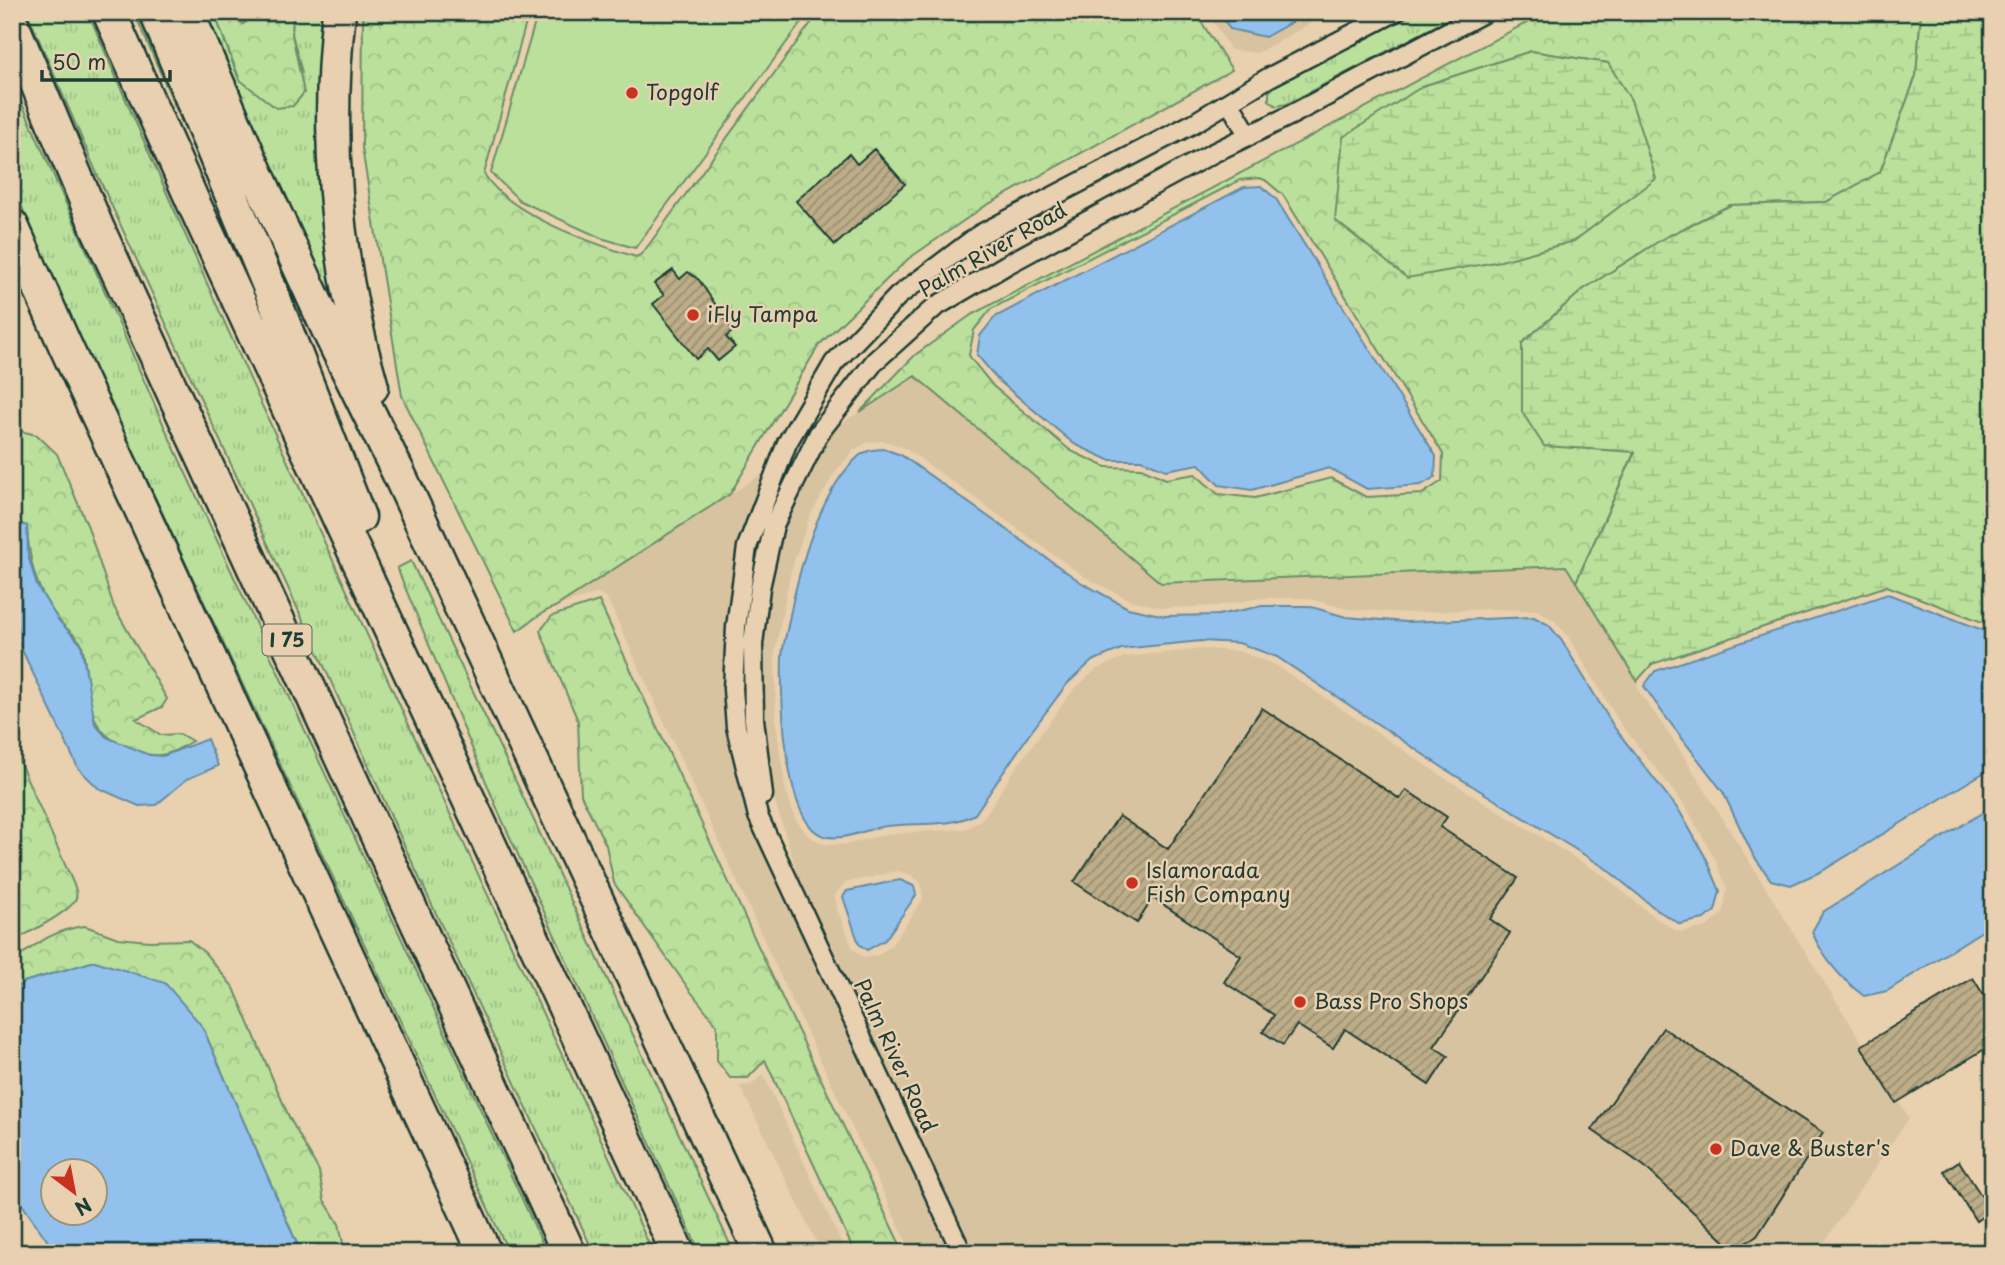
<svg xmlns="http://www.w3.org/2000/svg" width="2005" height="1265" font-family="'Playpen Sans',sans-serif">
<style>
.built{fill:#d8c3a1;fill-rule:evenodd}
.grass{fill:url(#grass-tufts);stroke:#6c8e68;stroke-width:2}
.forest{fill:url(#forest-crowns);stroke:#6c8e68;stroke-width:2;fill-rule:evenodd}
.wetland{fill:url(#wetland-marsh);stroke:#6c8e68;stroke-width:2}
.pitch{fill:#bae09c;stroke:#6c8e68;stroke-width:2}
.water{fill:#92c1ed;stroke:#648ca3;stroke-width:2;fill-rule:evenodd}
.building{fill:url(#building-hatch);stroke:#1f3d34;stroke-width:2}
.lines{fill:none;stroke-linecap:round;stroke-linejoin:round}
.minor-casing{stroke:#1f3d34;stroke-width:23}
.motorway-casing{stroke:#1f3d34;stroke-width:37}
.minor{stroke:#e8d0b1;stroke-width:18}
.motorway{stroke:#e8d0b1;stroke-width:32}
.poi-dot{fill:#c8321e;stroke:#e8d0b1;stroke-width:2.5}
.labels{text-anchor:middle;stroke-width:5;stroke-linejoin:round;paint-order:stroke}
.shield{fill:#e8d0b1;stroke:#5b695a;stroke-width:2}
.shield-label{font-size:19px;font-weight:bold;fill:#1f3d34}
.poi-label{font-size:21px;fill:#1f3d34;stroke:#e8d0b1;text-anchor:start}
.street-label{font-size:21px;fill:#1f3d34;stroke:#e8d0b1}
</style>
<defs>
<pattern id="grass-tufts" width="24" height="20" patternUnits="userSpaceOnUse" patternTransform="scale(1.75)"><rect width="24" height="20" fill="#bae09c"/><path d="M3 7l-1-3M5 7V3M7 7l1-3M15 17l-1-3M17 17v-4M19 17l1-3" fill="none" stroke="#9fc187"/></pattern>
<pattern id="forest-crowns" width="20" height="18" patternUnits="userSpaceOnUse" patternTransform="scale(1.75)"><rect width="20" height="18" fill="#bae09c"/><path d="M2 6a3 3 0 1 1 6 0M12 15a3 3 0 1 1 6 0" fill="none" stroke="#9fc187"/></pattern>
<pattern id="wetland-marsh" width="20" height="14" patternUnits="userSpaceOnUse" patternTransform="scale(1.75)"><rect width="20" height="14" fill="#bae09c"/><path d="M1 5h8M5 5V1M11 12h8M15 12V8" fill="none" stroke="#9fc187"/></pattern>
<pattern id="building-hatch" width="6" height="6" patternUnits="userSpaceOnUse" patternTransform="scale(1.75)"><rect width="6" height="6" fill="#bdad88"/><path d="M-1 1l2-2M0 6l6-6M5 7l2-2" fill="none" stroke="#998e70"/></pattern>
</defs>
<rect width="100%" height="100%" fill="#e9d0ae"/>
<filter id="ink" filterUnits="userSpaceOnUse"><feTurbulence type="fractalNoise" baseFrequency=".0143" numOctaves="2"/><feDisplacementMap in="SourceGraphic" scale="14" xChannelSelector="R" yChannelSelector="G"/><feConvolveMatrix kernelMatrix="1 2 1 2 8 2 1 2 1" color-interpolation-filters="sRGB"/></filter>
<g filter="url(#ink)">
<path class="built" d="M1207,12H1331L1257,53L1231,50Z
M915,376L1161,583L1566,566L1637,681L1638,690L1676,744L1909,1118L1817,1253H971L801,884L771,789L763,719V646L769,591L782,529L826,439L836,427ZM885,441L905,448L1085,577L1130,600L1164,608L1216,606L1262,598H1307L1347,609L1405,613L1489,609L1537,610L1554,620L1568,636L1620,723L1686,807L1714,857L1727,888L1723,914L1706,927L1682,932L1677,931L1653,916L1601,874L1445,778L1274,664L1238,651L1202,649L1124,657L1097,669L1073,690L1012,773L989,810L980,821L965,829L887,834L843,845L824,844L808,836L795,818L785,787L776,723L775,652L791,570L810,516L834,474L853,451L868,442ZM897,871L909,874L918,880L921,883L923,899L891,946L878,955L865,958L853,949L837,909L835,895L845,883Z
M765,472L739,542L727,625L724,689L727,729L750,817L952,1253H912L784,984L607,598L598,593L555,607Z
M763,1074L846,1253H822L740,1086L751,1085Z"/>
<path class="grass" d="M27,12H88C267,430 464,839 653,1253H594L405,847L320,657L97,174Z
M134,12H148L227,226Z
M198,12H214L239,80L302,73L292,34L293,12H332L339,333Z
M1417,12H1462L1287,104L1276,106L1269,100V92L1276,85Z
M12,81L164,426L547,1253H509L85,348L12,185Z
M411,561L511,771L734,1253H700L499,813L397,568Z"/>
<path class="forest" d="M214,12H235L243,24L261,12H293L292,34L304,93L293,106L276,108L240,80Z
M363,12H529L484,174C509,215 592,243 636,257L642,254L819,12H1195L1232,70L985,206L908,259L819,345L730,494L555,607C542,611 529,623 517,631L402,396L362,148Z
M1547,12H1921L1916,76L1880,172L1826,202L1730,205L1664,238L1584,289L1522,343L1635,451L1576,582L1566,566L1161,583L915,376L860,412L915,355L971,315ZM1531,51L1608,63L1423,86ZM1259,178L1265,180L1283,195L1443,454L1442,481L1422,494L1366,497L1331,478L1255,498L1218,494L1195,474L1166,479L1141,468L1106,467L1071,451L993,386L972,360L969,355L974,330L991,309L1240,180Z
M12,421L20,431L37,435L57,454L88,527L114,607L167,699L162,707L136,719L161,735L180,734L192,741C170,755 158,760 132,750C86,731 92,708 85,664C84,658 84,649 81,643C76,635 65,628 59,620C36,591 29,562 27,526L18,523L12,516Z
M599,601L777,987L904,1253H855L765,1060L748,1078H730L717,1061V1025L688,988L614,883L606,845L581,795L578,721L540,631L552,616Z
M12,745L75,887C76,890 77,895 76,898C73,911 25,934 12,942V914L22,892L12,855Z
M85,926L118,938L149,941L189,940L205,953L234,988L289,1117L319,1171L324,1200L339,1224L345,1253H301L202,1026L95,961L24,982L19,987L12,978V962C36,944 55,929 85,926Z"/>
<path class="wetland" d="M1921,12H1993V626L1887,586L1652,664L1637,681L1576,582L1635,452L1544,446L1522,412V343L1584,289L1664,238L1731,205L1826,202L1880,172L1916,76Z
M1531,51L1608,63L1631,100L1656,179L1574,241L1501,261L1407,278L1335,220L1343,137L1423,86Z"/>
<path class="pitch" d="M538,12H809L635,248L601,238L520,201L491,173Z"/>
<path class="water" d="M1219,12H1310L1265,37L1230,29Z
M1261,186L1276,199L1436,456L1435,477L1421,485L1367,489L1329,468L1252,490L1219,485L1199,464L1166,470L1141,460H1109L1074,444L998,380L977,355L980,336L995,317L1244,187Z
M884,449L901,455L1082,583L1128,608L1165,616L1218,615L1262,606H1308L1346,617L1406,622L1534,617L1549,625L1562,641L1614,727L1680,812L1707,860L1720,891L1715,911L1704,919L1680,924L1657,910L1604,867L1448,771L1277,657L1239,643L1201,641L1121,649L1092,661L1067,684L1028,736L975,814C949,828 916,822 887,826C867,828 844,842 824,836C783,824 781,694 782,657C783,643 788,629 790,615C800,566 820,491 859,456C866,450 874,449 884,449Z
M12,516L18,523L27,526L28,555L37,586L59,621L81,644L95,724L106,737L149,755L163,756L207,739L218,766L187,779L156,805L139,806L98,788L78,768L12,629Z
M1888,594L1993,634V767L1822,871L1791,885L1771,880L1753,855L1723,792L1662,712L1644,686L1655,671Z
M1993,806V924L1887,991L1864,996C1840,978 1824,959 1812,932L1823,912Z
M900,880L914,886L916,895L885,940L867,950L859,944L843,897L847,891Z
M95,961L165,983L202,1026L301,1253H56L12,1190V992L24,982ZM52,1170H94V1212H52Z"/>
<path class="building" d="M874,149L905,184L835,245L796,201L849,154L857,164Z
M673,270L680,279L688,272L699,280L733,331L726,337L735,347L718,361L708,349L696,359L653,304L664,295L654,284Z
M1262,708L1400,799L1406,790L1447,817L1440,827L1518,878L1490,919L1510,933L1434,1047L1448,1056L1429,1085L1345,1029L1333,1048L1297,1025L1283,1045L1263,1032L1274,1015L1224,982L1241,956L1153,898L1137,923L1074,882L1119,816L1168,849Z
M1973,978L1993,1010V1044L1896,1103L1861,1046Z
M1663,1028L1823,1133L1757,1236L1734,1250L1644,1166L1592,1130Z
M1959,1161L1991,1211L1976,1221L1944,1171Z"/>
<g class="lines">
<g class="minor-casing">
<path id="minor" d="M1229,102L1249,136
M763,795L754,719L753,644L760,588L774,525L819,433L875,361L935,307L1006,265L1213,153L1289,116L1485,12
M962,1253L758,816L736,727L733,689L736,627L747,547L787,443L834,363L898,296L979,235L1194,123L1268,78L1395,12"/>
</g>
<g class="motorway-casing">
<path id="motorway" d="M109,12L194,204L678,1253
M156,12L271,291L359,517
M187,12L252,163L332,338L398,472L761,1253
M339,12C325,139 336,265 372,387
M12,24L97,227L569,1253
M12,226L65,345L485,1253"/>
</g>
<use href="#minor" class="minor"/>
<use href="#motorway" class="motorway"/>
</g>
</g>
<g class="poi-dot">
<circle cx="632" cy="93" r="7"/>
<circle cx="693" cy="315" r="7"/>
<circle cx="1132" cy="883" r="7"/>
<circle cx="1300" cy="1002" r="7"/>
<circle cx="1716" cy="1149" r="7"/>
</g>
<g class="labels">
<rect class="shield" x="262.5" y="624.5" width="49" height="31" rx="5"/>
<g class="shield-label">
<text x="287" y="647">I 75</text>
</g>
<g class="poi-label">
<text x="646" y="100">Topgolf</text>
<text x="707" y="322">iFly Tampa</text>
<text x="1146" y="878">Islamorada<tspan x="1146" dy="24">Fish Company</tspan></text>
<text x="1314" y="1009">Bass Pro Shops</text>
<text x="1730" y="1156">Dave &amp; Buster's</text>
</g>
<g class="street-label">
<text transform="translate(993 250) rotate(-30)" y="7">Palm River Road</text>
<text transform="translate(895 1056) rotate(65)" y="7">Palm River Road</text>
</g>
</g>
<rect width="2005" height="1265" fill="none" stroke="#e8d0b1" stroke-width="42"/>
<rect x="21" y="21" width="1963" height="1223" fill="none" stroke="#1f3d34" stroke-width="2.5" filter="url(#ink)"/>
<g transform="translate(74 1192) rotate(148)"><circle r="33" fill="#e8d0b1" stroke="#98957f" stroke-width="2"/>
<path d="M0-5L12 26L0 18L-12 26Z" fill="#c8321e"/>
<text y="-10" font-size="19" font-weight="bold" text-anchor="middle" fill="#1f3d34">N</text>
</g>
<path d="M42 70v10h128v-10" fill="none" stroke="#1f3d34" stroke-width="3.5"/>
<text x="52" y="70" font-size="21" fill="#1f3d34" stroke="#e8d0b1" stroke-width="5" paint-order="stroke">50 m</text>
</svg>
